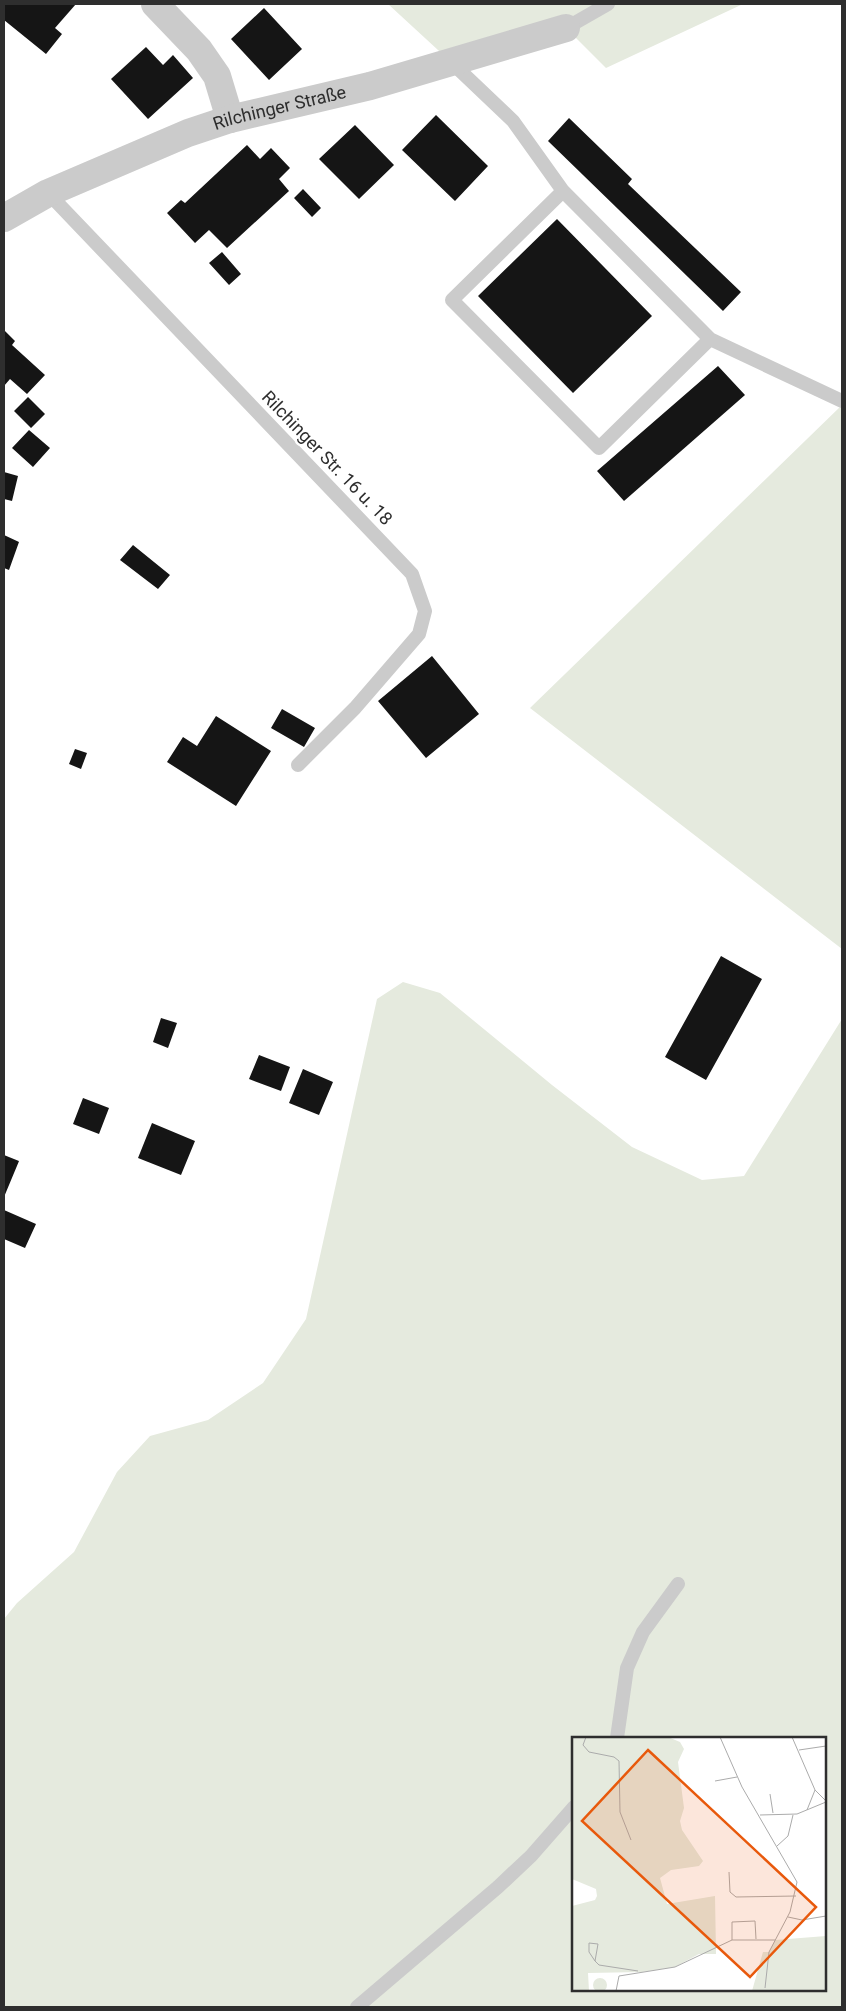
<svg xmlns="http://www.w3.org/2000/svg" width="846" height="2011" font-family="Roboto,sans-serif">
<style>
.green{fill:#e5eade;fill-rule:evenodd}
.building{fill:#151515}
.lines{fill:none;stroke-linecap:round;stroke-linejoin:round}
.lane{stroke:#cbcbcb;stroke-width:14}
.street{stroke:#cbcbcb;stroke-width:28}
.labels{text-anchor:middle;stroke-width:5;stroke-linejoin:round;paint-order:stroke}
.street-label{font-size:18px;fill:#2e2e2e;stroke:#fff}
.inset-road{fill:none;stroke:#ababab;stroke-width:1}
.view{fill:#e8590c;fill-opacity:0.15;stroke:#e8590c;stroke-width:2.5}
.inset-edge{fill:none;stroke:#2e2e2e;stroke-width:2.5}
</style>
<rect width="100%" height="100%" fill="#fff"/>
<path class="green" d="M388,4H743L606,68L566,28L451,62Z
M842,405V949L530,708Z
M403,982L440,993L552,1085L632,1147L702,1180L744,1176L842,1019V2007H4V1619L17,1603L74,1552L117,1472L150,1436L208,1420L263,1383L306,1319L377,999ZM574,1738H825V1990H574Z"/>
<path class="building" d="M4,4H76L55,28L62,34L46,54L4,20Z
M264,8L302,49L269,80L231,39Z
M146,47L163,65L173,55L193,78L148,119L111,79Z
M436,115L488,166L455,201L402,150Z
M569,118L632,179L628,184L741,292L723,311L548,141Z
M355,125L394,165L359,199L319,159Z
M247,145L260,159L271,148L290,168L279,179L289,191L227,248L209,230L195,243L167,213L181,200L185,203Z
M303,189L321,208L312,217L294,198Z
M557,219L652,316L573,393L478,296Z
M222,252L241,274L229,285L209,263Z
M4,330L15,341L12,345L45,375L27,394L10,379L4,386Z
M718,366L745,395L624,501L597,471Z
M28,397L45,414L31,428L14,411Z
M29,430L50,448L33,467L12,448Z
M4,472L18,476L12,501L4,499Z
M4,535L19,542L9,570L4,568Z
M133,545L170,575L158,589L120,560Z
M432,656L479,714L426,758L378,701Z
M282,709L315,728L304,747L271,728Z
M216,716L271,751L236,806L167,762L183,737L197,746Z
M75,749L87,753L81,769L69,764Z
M721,956L762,979L706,1080L665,1057Z
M161,1018L177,1023L168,1048L153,1042Z
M259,1055L290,1067L281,1091L249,1079Z
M303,1069L333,1082L319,1115L289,1103Z
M83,1098L109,1108L99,1134L73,1124Z
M152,1123L195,1141L181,1175L138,1158Z
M4,1155L19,1161L4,1197Z
M4,1210L36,1224L25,1248L4,1239Z"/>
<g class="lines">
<path class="lane" d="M566,28L608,4
M451,62L513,121L563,191L710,339L842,401
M563,191L452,300L599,448L710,339
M48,193L412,574L425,611L419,634L355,708L298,765
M617,1738L627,1668L643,1632L678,1584
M357,2007L498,1887L531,1856L574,1807"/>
<g class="street">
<path d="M155,4L199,50L217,76L230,119"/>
<path id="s1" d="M4,218L48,193L188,133L230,119L370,86L566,28"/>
</g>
</g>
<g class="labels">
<g class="street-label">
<text dy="6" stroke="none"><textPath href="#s1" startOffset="298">Rilchinger Straße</textPath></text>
<text transform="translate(327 458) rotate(46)" y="6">Rilchinger Str. 16 u. 18</text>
</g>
</g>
<g transform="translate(572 1737)">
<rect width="254" height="254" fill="#fff"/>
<path d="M0,0H96L108,5L112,12L106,25L112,71L108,84L110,93L131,124L127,129L99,133L88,141L95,167L143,159L144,217H127L103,230L70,235L16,236L17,254H0V169L23,163L25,159L24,152L0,142ZM254,199V254H180L191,215H197L203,203ZM21 248a7 7 0 1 1 14 0a7 7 0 1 1-14 0Z" fill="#e5eade"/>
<path class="inset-road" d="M14,0L11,8L17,15L42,20L47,24L48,75L59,103M148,0L170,50L225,145L218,175L197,215L193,251M220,0L243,53L254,64M227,13L254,9M143,44L165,40M198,57L201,76M235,73L243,53M188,78L225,77L254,65M205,109L216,99L221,78M157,135L158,155L164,160L224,159M216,180L230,183L254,179M160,203V185L183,184L184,202M23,224L17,215V206L26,207L23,224L27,228L66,234M44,254L47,239L103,230L160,203H203"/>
<path class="view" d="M76,13L244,170L178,240L10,84Z"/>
<rect width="254" height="254" class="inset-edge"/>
</g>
<rect width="846" height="2011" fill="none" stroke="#2e2e2e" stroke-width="10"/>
</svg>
